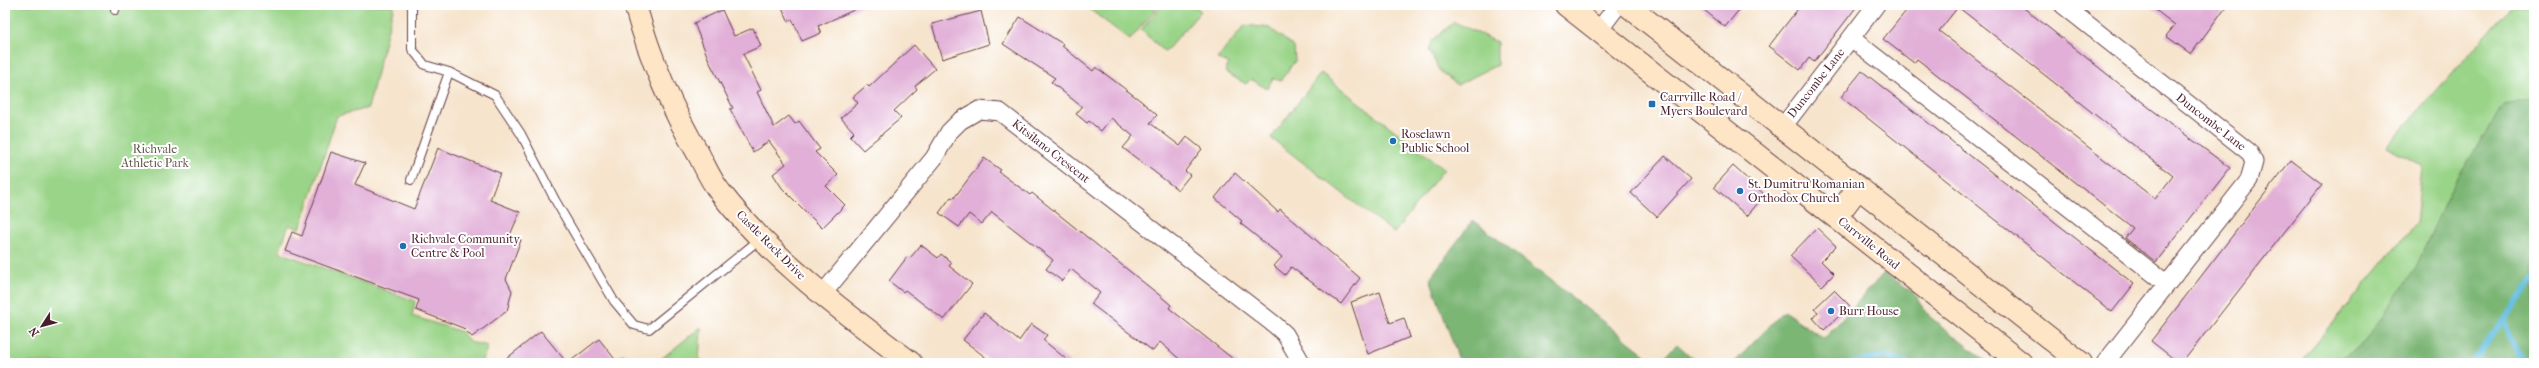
<svg xmlns="http://www.w3.org/2000/svg" width="2539" height="368" font-family="'IM FELL French Canon',serif">
<style>
.green{fill:#9ad488;stroke:#727a5a}
.forest{fill:#7bb674;stroke:#626a50}
.lines{fill:none;stroke-linecap:round;stroke-linejoin:round}
.stream{stroke:#63bee0;stroke-width:5.5}
.building{fill:#e1afd7;fill-rule:evenodd}
.lane-casing{stroke:#643d43;stroke-width:10}
.street-casing{stroke:#643d43;stroke-width:19}
.secondary-casing{stroke:#643d43;stroke-width:24}
.lane{stroke:#fff;stroke-width:8}
.street{stroke:#fff;stroke-width:17}
.secondary{stroke:#fde5c5;stroke-width:22}
.poi-dot{fill:#1f6fb2;stroke:#fff;stroke-width:1.5}
.labels{text-anchor:middle;stroke-width:4;stroke-linejoin:round;paint-order:stroke}
.street-label{font-size:12px;fill:#4a1f2b;stroke:#fff}
.poi-label{font-size:12px;fill:#4a1f2b;stroke:#fff;text-anchor:start}
.park-label{font-size:12px;fill:#625547;stroke:#fff}
</style>
<rect width="100%" height="100%" fill="#fff"/>
<filter id="ink" filterUnits="userSpaceOnUse"><feTurbulence type="fractalNoise" baseFrequency=".025" numOctaves="2"/><feDisplacementMap in="SourceGraphic" scale="8" xChannelSelector="R" yChannelSelector="G"/><feConvolveMatrix kernelMatrix="1 2 1 2 8 2 1 2 1" color-interpolation-filters="sRGB"/></filter>
<filter id="wash" filterUnits="userSpaceOnUse"><feTurbulence type="fractalNoise" baseFrequency=".012" numOctaves="4" result="noise"/><feDisplacementMap in="SourceGraphic" scale="16" xChannelSelector="R" yChannelSelector="G"/><feGaussianBlur stdDeviation="0.9" result="paint"/><feColorMatrix in="noise" values="0 0 0 0 0 0 0 0 0 0 0 0 0 0 0 0 0 1.4 0 .05"/><feComposite in="paint" operator="in"/></filter>
<g filter="url(#wash)">
<rect width="100%" height="100%" fill="#f6e4cc"/>
<path class="green" d="M5,5H394L368,108L337,116L300,229L289,225L279,252L415,301L412,316L462,332L469,342L488,346L481,363H5Z
M1084,5H1159L1130,40Z
M1162,5H1193L1201,11L1165,52L1141,30Z
M2513,5H2534V363H2300L2416,223L2422,166L2387,146Z
M1454,22L1497,42V65L1457,85L1439,70L1429,50L1433,40Z
M1245,25L1270,28L1294,47L1295,61L1280,81L1273,78L1267,89L1251,79L1246,84L1225,72L1229,63L1217,59Z
M1321,73L1444,169L1394,233L1271,138Z
M701,327L699,363H647L661,359Z
M622,354L641,363H621L618,360Z"/>
<path class="forest" d="M2534,99V363H2335L2363,344L2416,267L2450,191L2503,104Z
M1473,220L1656,363H1460L1430,278Z
M1884,273L1912,291L1930,317L1988,363H1734L1784,311L1824,339Z
M1677,344L1698,363H1658Z"/>
<g class="lines">
<path class="stream" d="M2505,318L2515,348L2526,363
M1851,363L1887,356L1906,363
M2471,363L2534,280"/>
</g>
<g id="blocks">
<path class="building" d="M781,5H865L818,26L821,33L802,41L792,19L788,21Z
M1698,5H1743L1725,27Z
M1801,5H1858L1814,62L1809,58L1800,70L1769,46Z
M1911,5H2020L2151,109L2230,168L2156,262L2125,238L2133,228L1917,59L1914,63L1883,39ZM1958,7L2173,176L2155,199L1939,31Z
M2149,5H2227L2191,54L2166,36L2175,25Z
M722,10L734,36L753,28L761,46L743,54L761,90L757,92L774,127L789,116L795,124L799,121L820,149L815,152L838,175L826,186L845,205L822,228L782,188L773,174L786,164L769,141L753,152L730,109L733,108L710,63L694,23Z
M981,11L989,44L942,59L932,24Z
M1020,17L1063,44L1062,46L1093,71L1096,67L1141,101L1157,115L1150,123L1180,146L1187,137L1202,149L1185,171L1190,175L1178,190L1123,148L1133,136L1111,118L1101,131L1089,121L1087,123L1076,114L1082,107L1051,82L1055,78L1003,44Z
M914,45L935,69L915,86L917,89L894,111L901,118L863,150L850,136L854,132L841,118L858,103L853,97L867,85L869,87Z
M1862,71L2134,284L2112,312L1841,97Z
M438,148L500,173L490,200L520,212L510,235L521,240L506,279L512,291L507,311L472,337L463,328L416,310L419,300L285,251L292,232L302,236L331,152L365,163L355,185L414,209Z
M1665,156L1691,179L1657,217L1631,193Z
M984,158L1001,170L999,172L1030,195L1032,193L1158,294L1171,305L1169,308L1238,363H1184L1160,342L1153,351L1091,304L1100,293L1071,269L1062,281L1046,269L1053,260L992,212L982,224L969,214L959,227L939,213L951,197L954,198Z
M2291,160L2322,184L2182,363H2179L2151,341Z
M1733,166L1765,195L1747,216L1714,187Z
M1235,173L1278,212L1280,209L1360,278L1341,304L1291,267L1285,275L1274,266L1282,257L1240,223L1242,221L1215,198Z
M1817,228L1836,246L1821,261L1834,274L1822,286L1790,256Z
M921,245L938,258L941,254L952,263L949,266L972,284L944,320L905,290L903,292L889,281L907,257L910,258Z
M1834,290L1850,306L1824,330L1813,318L1818,312L1814,309Z
M1380,292L1390,323L1404,318L1410,337L1368,354L1351,302Z
M984,313L1019,341L1031,324L1047,335L1043,340L1071,363H993L963,340Z
M541,331L567,363H501Z
M599,339L618,363H568Z"/>
</g>
</g>
<g filter="url(#ink)">
<use href="#blocks" fill-opacity="0" stroke="#643d43" stroke-width="1"/>
<g class="lines">
<g class="lane-casing">
<path id="lane" d="M412,5V49L425,65L449,72L495,95L521,134L555,200L614,301L634,325L649,329L760,239
M115,10L116,5
M411,180L449,72"/>
</g>
<g class="street-casing">
<path id="street" d="M2063,5L2249,152L2254,162L2249,180L2105,363
M1599,30L1618,5
M1851,38L2167,284
M1782,128L1876,5
M821,296L934,158L949,132L960,121L979,110L1000,112L1275,325L1285,334L1300,360L1299,363"/>
</g>
<g class="secondary-casing">
<path id="secondary" d="M635,5C650,58 671,108 699,155C705,167 711,181 720,192C773,260 843,312 911,363
M1566,5L2021,363
M1627,5L2081,363
M1836,217L1858,188"/>
</g>
<use href="#lane" class="lane"/>
<use href="#street" class="street"/>
<use href="#secondary" class="secondary"/>
</g>
</g>
<g class="poi-dot">
<rect x="1648" y="100" width="8" height="8" rx="2"/>
<circle cx="1393" cy="141" r="4"/>
<circle cx="1740" cy="191" r="4"/>
<circle cx="403" cy="246" r="4"/>
<circle cx="1831" cy="311" r="4"/>
</g>
<g class="labels">
<g class="street-label">
<text transform="translate(1816 83) rotate(-52)" y="4">Duncombe Lane</text>
<text transform="translate(2211 122) rotate(38)" y="4">Duncombe Lane</text>
<text transform="translate(1051 151) rotate(38)" y="4">Kitsilano Crescent</text>
<text transform="translate(1869 243) rotate(39)" y="4">Carrville Road</text>
<text transform="translate(771 245) rotate(45)" y="4">Castle Rock Drive</text>
</g>
<g class="poi-label">
<text x="1660" y="101">Carrville Road /<tspan x="1660" dy="14">Myers Boulevard</tspan></text>
<text x="1401" y="138">Roselawn<tspan x="1401" dy="14">Public School</tspan></text>
<text x="1748" y="188">St. Dumitru Romanian<tspan x="1748" dy="14">Orthodox Church</tspan></text>
<text x="411" y="243">Richvale Community<tspan x="411" dy="14">Centre &amp; Pool</tspan></text>
<text x="1839" y="315">Burr House</text>
</g>
<g class="park-label">
<text x="155" y="153">Richvale<tspan x="155" dy="14">Athletic Park</tspan></text>
</g>
</g>
<rect width="2539" height="368" fill="none" stroke="#fff" stroke-width="20"/>
<g transform="translate(42 326) rotate(234)" stroke="#ffffff" stroke-width="3" paint-order="stroke">
<path d="M0-3L7 15L0 10L-7 15Z" fill="#4a1f2b"/>
<text y="-6" font-size="11" font-weight="bold" text-anchor="middle" fill="#4a1f2b">N</text>
</g>
</svg>
